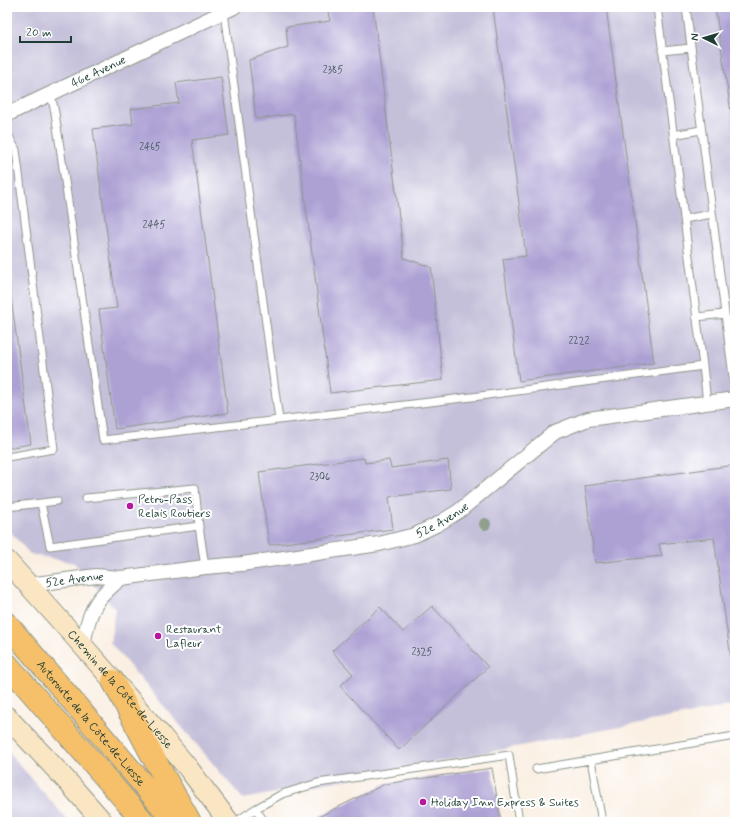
<svg xmlns="http://www.w3.org/2000/svg" width="742" height="829" font-family="Mynerve,sans-serif">
<style>
.industrial{fill:#c5c0da}
.building{fill:#ada1d4}
.lines{fill:none;stroke-linecap:round;stroke-linejoin:round}
.service-casing{stroke:#8c968b;stroke-width:9}
.minor-casing{stroke:#8c968b;stroke-width:16}
.secondary-casing{stroke:#8c968b;stroke-width:22}
.motorway-casing{stroke:#8c968b;stroke-width:24}
.service{stroke:#fff;stroke-width:7}
.minor{stroke:#fff;stroke-width:14}
.secondary{stroke:#fbe6c4;stroke-width:20}
.motorway{stroke:#f6c06b;stroke-width:22}
.tree{fill:#90a08d}
.poi-dot{fill:#b5179e;stroke:#fff;stroke-width:1.5}
.labels{text-anchor:middle;stroke-width:4;stroke-linejoin:round;paint-order:stroke}
.number-label{font-size:10px;fill:#42565c}
.street-label{font-size:12px;fill:#1f3d34;stroke:#fff}
.poi-label{font-size:12px;fill:#1f3d34;stroke:#fff;text-anchor:start}
</style>
<rect width="100%" height="100%" fill="#fff"/>
<filter id="ink" filterUnits="userSpaceOnUse"><feTurbulence type="fractalNoise" baseFrequency=".025" numOctaves="2"/><feDisplacementMap in="SourceGraphic" scale="8" xChannelSelector="R" yChannelSelector="G"/><feConvolveMatrix kernelMatrix="1 2 1 2 8 2 1 2 1" color-interpolation-filters="sRGB"/></filter>
<filter id="wash" filterUnits="userSpaceOnUse"><feTurbulence type="fractalNoise" baseFrequency=".012" numOctaves="4" result="noise"/><feDisplacementMap in="SourceGraphic" scale="16" xChannelSelector="R" yChannelSelector="G"/><feGaussianBlur stdDeviation="0.9" result="paint"/><feColorMatrix in="noise" values="0 0 0 0 0 0 0 0 0 0 0 0 0 0 0 0 0 1.4 0 .05"/><feComposite in="paint" operator="in"/></filter>
<g filter="url(#wash)">
<rect width="100%" height="100%" fill="#faefe2"/>
<path class="industrial" d="M7,7H735V705L243,799L110,643L115,609L74,563L30,554L7,528Z
M7,750L69,822H7Z"/>
<g id="blocks">
<path class="building" d="M327,7H373L404,258L431,267L443,380L330,393L294,114L256,119L249,60L288,47L286,27L330,21Z
M493,7H606L654,363L519,381L503,259L526,256Z
M715,7H735V132H734Z
M221,77L229,135L192,140L228,413L115,429L99,310L117,308L93,129L133,124L131,109L179,103L176,83Z
M7,275H8L31,444L7,448Z
M364,458L365,463L389,460L391,468L448,460L451,489L389,497L393,529L269,545L259,472Z
M735,465V665L732,666L714,538L659,544L662,556L595,563L585,486Z
M432,606L488,667L399,750L340,686L353,674L332,651L380,607L403,632Z
M492,768L501,821L494,822H308L385,784Z"/>
</g>
</g>
<g filter="url(#ink)">
<use href="#blocks" fill-opacity="0" stroke="#8c968b" stroke-width="1"/>
<g class="lines">
<g class="service-casing">
<path id="service" d="M657,7L703,366
M686,7L735,392
M224,12L279,420L480,396L703,366L707,403
M662,51L691,48
M51,94L55,113L103,440L279,420
M7,133L16,150L54,449L7,457
M673,135L701,130
M684,219L712,214
M696,317L725,314
M86,498L195,488L199,526
M41,503L57,501
M7,507L41,503L50,546L199,526L205,567
M591,760L602,822
M536,769L735,736
M255,809L282,794L318,783L509,755L519,822
M236,822L255,809L265,822"/>
</g>
<g class="minor-casing">
<g id="minor">
<path id="s1" d="M7,116L10,113L234,7"/>
<path id="s2" d="M28,585L96,576L121,578L205,567L242,564L379,544L415,535L438,524L459,511L555,432L588,419L735,399"/>
<path d="M83,646C86,629 89,612 100,598C106,591 114,584 121,578"/>
</g>
</g>
<g class="secondary-casing">
<g id="secondary">
<path id="s3" d="M7,561L83,646L159,733L188,768L229,822"/>
<path d="M7,717L67,781L103,822"/>
</g>
</g>
<g class="motorway-casing">
<g id="motorway">
<path id="s4" d="M7,624L175,822"/>
<path d="M7,664L144,822"/>
<path d="M113,681L153,757L190,822"/>
</g>
</g>
<use href="#service" class="service"/>
<use href="#minor" class="minor"/>
<use href="#secondary" class="secondary"/>
<use href="#motorway" class="motorway"/>
</g>
<circle class="tree" cx="485" cy="524" r="6"/>
</g>
<g class="poi-dot">
<circle cx="130" cy="506" r="4"/>
<circle cx="158" cy="636" r="4"/>
<circle cx="423" cy="802" r="4"/>
</g>
<g class="labels">
<g class="number-label">
<text x="333" y="73">2385</text>
<text x="150" y="150">2465</text>
<text x="154" y="228">2445</text>
<text x="579" y="344">2222</text>
<text x="320" y="480">2306</text>
<text x="422" y="655">2325</text>
</g>
<g class="street-label">
<text dy="4" stroke="none"><textPath href="#s1" startOffset="102">46e Avenue</textPath></text>
<text dy="4" stroke="none"><textPath href="#s2" startOffset="422">52e Avenue</textPath></text>
<text dy="4" stroke="none"><textPath href="#s2" startOffset="47">52e Avenue</textPath></text>
<text dy="4" stroke="none"><textPath href="#s3" startOffset="171">Chemin de la Côte-de-Liesse</textPath></text>
<text dy="4" stroke="none"><textPath href="#s4" startOffset="130">Autoroute de la Côte-de-Liesse</textPath></text>
</g>
<g class="poi-label">
<text x="138" y="503">Petro-Pass<tspan x="138" dy="14">Relais Routiers</tspan></text>
<text x="166" y="633">Restaurant<tspan x="166" dy="14">Lafleur</tspan></text>
<text x="431" y="806">Holiday Inn Express &amp; Suites</text>
</g>
</g>
<rect width="742" height="829" fill="none" stroke="#fff" stroke-width="24"/>
<g transform="translate(704 38) rotate(275)" stroke="#ffffff" stroke-width="3" paint-order="stroke">
<path d="M0-3L7 15L0 10L-7 15Z" fill="#1f3d34"/>
<text y="-6" font-size="11" font-weight="bold" text-anchor="middle" fill="#1f3d34">N</text>
</g>
<path d="M20 36v6h51v-6" fill="none" stroke="#1f3d34" stroke-width="2"/>
<text x="26" y="36" font-size="12" fill="#1f3d34" stroke="#ffffff" stroke-width="3" paint-order="stroke">20 m</text>
</svg>
